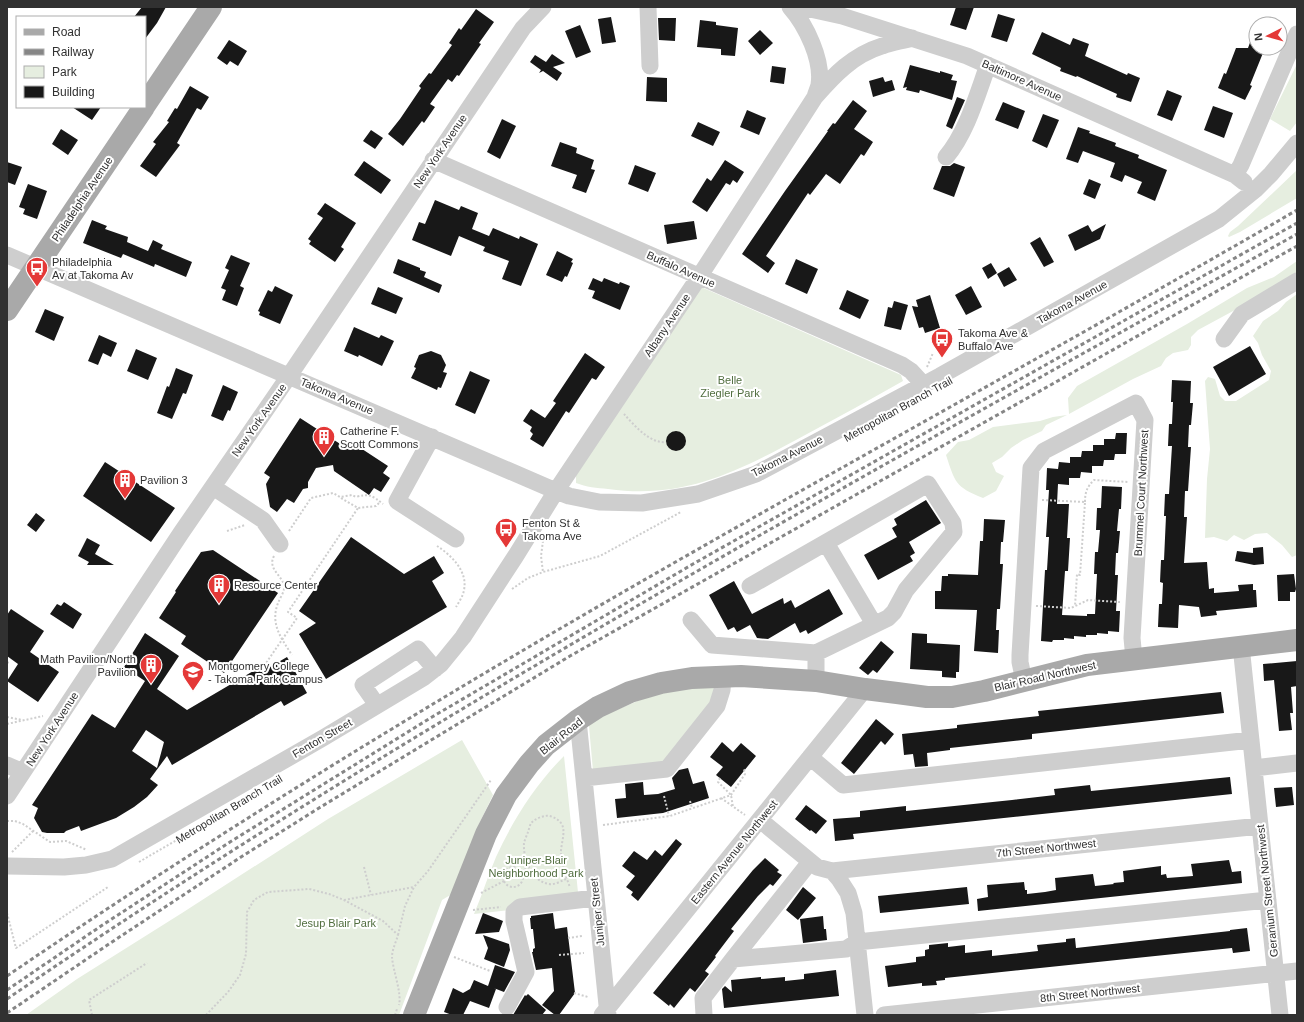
<svg xmlns="http://www.w3.org/2000/svg" width="1304" height="1022" font-family="Helvetica,sans-serif">
<style>
.green{fill:#e6eee0}
.building{fill:#181818;fill-rule:evenodd}
.lines{fill:none;stroke-linecap:round;stroke-linejoin:round}
.path{stroke:#cecece;stroke-width:2;stroke-dasharray:2 2;stroke-linecap:butt}
.minor{stroke:#cecece;stroke-width:17}
.major{stroke:#a9a9a9;stroke-width:22}
.rail{stroke:#868686;stroke-width:3;stroke-dasharray:4 3;stroke-linecap:butt}
.labels{text-anchor:middle;stroke-width:4;stroke-linejoin:round;paint-order:stroke}
.street-label{font-size:11px;fill:#313131;stroke:#fff}
.poi-label{font-size:11px;fill:#313131;stroke:#fff;text-anchor:start}
.park-label{font-size:11px;fill:#506d3e;stroke:#fff}
</style>
<rect width="100%" height="100%" fill="#fff"/>
<path class="green" d="M1297,64V122L1290,131L1270,119Z
M1297,170V198L1240,232L1229,237L1228,236L1230,232L1238,226Z
M1297,261V273L1235,310L1198,330L1191,337V345L1188,350L1173,353L1166,358L1161,366L1133,379L1069,414L1068,398L1077,386L1187,324L1247,288L1274,277Z
M699,286L901,375L903,381C871,399 839,417 807,434C741,470 686,500 608,489C597,488 586,487 576,483V474Z
M1297,294V555L1292,557L1282,545L1267,533L1255,534L1244,540L1234,535L1227,541L1214,537L1205,538L1207,479L1210,449L1205,381L1208,377L1215,379L1220,396L1225,401H1236L1269,380L1271,371L1262,355L1258,343L1253,336L1263,321L1278,311L1286,302Z
M1067,415L1046,425L1042,431L1023,440L1011,448L1002,457L992,463L996,472L1004,476L996,491L983,498C955,487 955,482 946,455L958,442L969,440L993,427L1040,421L1053,417Z
M714,687L716,696L666,762L593,771L589,726L593,720L640,700L674,689Z
M462,740L493,795L479,824L452,894L442,900L399,1015H26L77,979L182,913L328,819Z
M564,756L579,902L474,914C482,895 488,876 496,857C513,820 535,785 564,756Z"/>
<path class="building" d="M142,7H166L157,23L145,39V17H134Z
M956,7H974L966,30L950,25Z
M476,9L494,22L479,43L481,44L459,76L457,75L452,82L448,79L430,104L435,107L424,123L422,121L403,146L388,134L400,119L421,88L419,86L429,73L431,74L452,45L449,43L459,28L461,30Z
M998,14L1015,19L1007,42L991,37Z
M611,17L616,42L602,44L598,19Z
M658,18H676L675,41L659,40Z
M700,20L716,22V25L738,28L735,56L721,55V49L697,47Z
M580,25L591,52L576,58L565,31Z
M1255,29L1256,48H1265L1250,85L1252,86L1245,100L1218,88L1224,73L1226,74L1236,48H1248Z
M760,30L773,43L760,55L748,41Z
M1042,32L1070,45L1073,38L1089,44L1085,56L1127,75L1128,73L1140,78L1131,102L1116,97L1117,94L1077,76L1076,77L1060,71L1061,68L1032,54Z
M229,40L247,51L238,66L230,61L227,65L217,58Z
M552,54L565,63L553,67L562,73L557,81L543,71L539,73L541,70L530,62L535,55L546,62Z
M910,65L940,73V71L953,75L951,80L957,81L952,100L920,90L919,93L906,90L907,87L903,88Z
M772,66L786,68L784,84L770,82Z
M647,77L667,78V102L646,101Z
M883,77L885,82L892,80L895,90L873,97L869,81Z
M190,86L209,97L201,110L197,108L177,143L180,145L156,177L140,166L156,144L153,142L169,122L167,121L175,108L177,109Z
M1167,90L1182,96L1172,121L1157,115Z
M957,97L965,100L952,129L946,126Z
M853,100L867,111L854,129L873,142L864,156L861,154L840,184L826,174L810,195L808,193L766,256L775,263L768,273L742,254L785,191L828,131H827L833,123L835,124Z
M1003,102L1025,111L1018,129L995,120Z
M1213,106L1233,113L1224,138L1204,130Z
M72,107H101L92,120Z
M747,110L766,118L759,135L740,127Z
M1043,114L1059,120L1047,148L1032,141Z
M502,119L516,126L500,159L487,152Z
M698,122L720,132L713,146L691,136Z
M1078,127L1090,131L1089,133L1116,143L1115,146L1139,155L1138,158L1167,170L1155,201L1137,193L1142,182L1125,175L1122,182L1110,177L1115,163L1083,151L1078,163L1066,159Z
M61,129L78,140L68,155L52,144Z
M371,130L383,138L375,149L363,141Z
M560,142L577,148L576,153L594,160L591,169L595,170L586,193L572,188L577,175L551,166Z
M725,160L744,172L737,183L733,180L730,185L726,183L707,212L692,202L707,178L711,181Z
M364,161L391,180L381,194L354,175Z
M7,162L22,167L15,185L7,182Z
M954,163L965,167L954,197L933,189L942,166H950Z
M635,165L656,173L648,192L628,184Z
M1089,179L1101,184L1095,199L1083,194Z
M28,184L47,191L37,219L23,214L25,209L19,207Z
M435,200L459,210L461,206L478,213L472,229L489,236L493,228L519,239L520,236L538,244L521,286L502,279L509,261L483,251L485,247L459,236L451,256L412,240L419,222L425,224Z
M325,203L356,223L341,247L344,249L335,262L309,244L311,241L308,239L323,218L317,214Z
M92,220L107,226L105,229L128,237L127,242L148,251L153,240L163,245L161,249L192,262L186,277L155,264L154,267L123,254L121,258L83,243Z
M694,221L697,239L667,244L664,225Z
M1106,224L1100,239L1075,251L1068,235L1088,225L1092,232Z
M1040,237L1054,262L1044,267L1030,243Z
M557,251L573,259L571,262L573,263L567,277L565,276L562,282L546,275Z
M231,255L250,263L240,286L244,288L237,306L222,300L226,290L221,288L229,270L225,268Z
M398,259L420,268V270L426,272L424,277L442,285L439,293L393,273Z
M796,259L818,269L807,294L785,284Z
M991,263L997,273L988,279L982,268Z
M1009,267L1017,280L1004,287L997,274Z
M593,278L602,282L604,278L619,284L620,282L630,286L620,310L592,298L595,291L588,289Z
M275,286L293,295L280,324L259,315L260,312L258,311L268,290L272,292Z
M971,286L982,307L966,315L955,295Z
M378,287L403,298L396,314L371,304Z
M847,290L869,300L860,319L839,309Z
M930,295L940,328L925,333L923,327L919,328L912,306L918,307L916,300Z
M894,301L908,305L901,330L884,326L888,307L892,308Z
M45,309L64,317L54,341L35,332Z
M354,327L379,338L381,335L394,341L382,366L359,355L358,357L344,351Z
M99,335L117,343L111,357L103,353L98,365L88,361Z
M1250,346L1266,374L1229,396L1213,367Z
M136,349L157,358L148,380L127,371Z
M431,351L441,355L446,365L443,372L447,373L441,388L438,387L437,390L411,378L416,368L414,367L419,355Z
M585,353L605,367L596,380L592,378L569,413L566,411L543,447L530,439L533,434L530,431L532,427L523,421L531,409L545,418L556,403L553,401Z
M176,368L193,375L186,394L183,393L172,419L157,413L167,386L169,387Z
M470,371L490,380L475,414L455,405Z
M1172,380L1191,381L1190,403H1193L1191,425H1189L1188,447H1191L1188,491H1185L1184,517H1187L1184,563L1207,562L1209,589L1214,588V593L1239,591L1238,585L1253,584V590H1256L1257,607L1216,611L1217,615L1201,617L1199,607L1179,605L1178,628L1158,627L1159,604H1162L1163,583L1160,582L1161,560H1164L1166,516H1164L1165,494H1169L1172,446H1168L1169,424H1172L1173,402H1171Z
M223,385L238,392L230,411L228,410L223,421L211,416Z
M300,418L348,449L359,447L388,466L383,473L390,478L381,492L374,488L369,495L334,471L333,465L316,468L308,482V488L303,489L294,503L287,499L277,512L270,507L266,484L270,477L264,473Z
M666 441a10 10 0 1 1 20 0a10 10 0 1 1-20 0Z
M1116,433H1127L1126,454H1115L1114,460H1104L1103,466H1092V473L1081,472L1080,478H1069V485L1058,484L1057,504H1069L1067,538H1070L1068,571H1065L1062,615L1087,616V614H1095L1097,574H1094L1095,552H1098L1100,530H1096L1097,508H1101L1102,486L1122,487L1121,509H1119L1117,531H1120L1118,553H1116L1115,575H1118L1116,611H1120L1119,632L1108,631V634L1097,633V635H1086V637L1074,636V639L1064,638V640H1053L1052,642L1041,641L1045,570H1047L1049,537H1046L1049,490H1046L1047,468L1058,469L1059,462L1070,463V457H1081L1082,451H1093V445H1104V439H1115Z
M105,462L175,508L151,542L83,496Z
M926,500L941,523L909,542L915,553L910,556L913,561L878,580L864,555L897,537L892,528L897,525L894,519Z
M36,513L45,520L36,532L27,525Z
M984,519L1005,520L1003,542H1001L1000,564H1003L1000,609H997L996,630H999L998,653L974,651L977,610L935,609V591H941L942,576H948V574L978,575L980,541H983Z
M351,537L404,574L434,556L444,573L432,581L447,607L326,679L299,634L316,623L299,611Z
M87,538L100,545L95,554L114,565H87L89,562L78,556Z
M1263,547L1264,564L1254,565L1235,561L1237,551L1253,553V548Z
M213,550L278,593L224,673L181,644L186,636L159,618L176,592L175,591L201,552Z
M1294,574L1296,589L1295,592H1290V601H1278L1277,575Z
M734,581L752,614L783,598L784,604L791,600L795,608L829,589L843,614L808,634L806,630L800,633L795,623L768,639L757,638L750,625L737,632L734,627L728,630L709,595Z
M64,602L82,614L73,629L50,614L57,604L61,606Z
M11,609L44,631L30,652L59,672L38,702L7,681L18,664L7,656V615Z
M145,633L179,656L157,689L187,710L255,670L263,671L287,657L307,693L284,706L281,701L172,765L167,756L150,779L158,785L147,797L134,807L116,818L81,831L79,826L66,831L64,833H47L42,832L34,818L38,808L32,805L92,714L115,728L145,681L124,667ZM146,730L164,742L157,768L132,751Z
M912,633L927,634V643L960,645L959,672H956V678L942,677V671L910,669Z
M881,641L894,652L877,673L873,670L868,675L859,668Z
M1297,661V686L1291,687L1293,713H1290L1292,730L1279,731L1274,680L1264,681L1263,664Z
M1221,692L1224,713L1032,734V739L950,748V750L927,753L928,766L915,767L913,754L904,755L902,734L957,728V725L1039,716L1038,711Z
M876,719L894,734L885,745L881,741L854,774L841,763Z
M722,742L733,752L741,743L756,756L731,787L716,775L723,767L710,757Z
M688,768L693,784L704,781L709,798L663,813L617,818L615,799L626,798L625,784L643,782L644,795L658,794L675,789L672,778L679,770Z
M1230,777L1232,794L853,834L854,839L835,841L833,819L860,817V811L906,806V811L1012,800L1055,795L1054,789L1090,785L1091,791Z
M1292,787L1294,805L1276,807L1274,788Z
M806,805L827,821L816,834L811,830L810,831L795,819Z
M676,839L682,844L638,901L631,895L633,892L626,887L635,876L622,866L634,851L647,860L655,850L662,856Z
M765,858L779,870L777,872L782,875L773,886L770,884L758,896L731,929L734,931L715,956L716,957L705,971L709,974L695,992L690,988L674,1008L670,1004L669,1006L653,993L753,870Z
M1229,860L1232,872L1241,871L1242,883L978,911L977,899L988,897L987,885L1024,882L1025,890H1027V894L1045,892L1056,890L1055,878L1093,874L1095,886L1114,884L1113,883L1124,882L1123,871L1161,866V875L1166,874L1167,878L1193,876L1191,864Z
M803,887L816,898L798,920L786,910Z
M967,887L969,904L880,913L878,896Z
M483,913L503,921L499,932L475,934Z
M553,913L555,929L567,927L575,993L559,1015H555L542,1005L554,991L552,968L536,970L532,952H533V949L535,948L533,929H531L530,918H531V916Z
M823,916L824,929H826L827,940L803,943L800,919Z
M1247,928L1250,951L1233,953L1232,948L945,978V980L936,981L937,985L922,986V983L888,987L885,966L916,962V957L925,956V950L929,949V945L948,943V947L965,945V953L992,950V956L1038,951L1037,945L1066,942V939L1075,938L1076,948L1230,931V930Z
M483,935L509,944L510,950L504,967L484,959L488,948Z
M495,965L515,972L504,992L491,987L496,989L489,1008L470,1001L463,1015H452L444,1012L453,988L463,993L470,989L474,980L488,986Z
M836,970L839,996L724,1008L722,989L725,986L732,992L731,980L761,977V979L785,977V981L804,979V974Z
M528,994L546,1010L542,1015H513L525,995L526,996Z"/>
<g class="lines">
<path class="path" d="M927,367L933,353
M624,414C634,425 650,444 666,442
M341,498L358,508L376,506L380,502
M1042,500L1085,502L1080,575L1077,574L1075,606
M1085,502C1085,492 1087,487 1094,480L1128,482
M227,531L245,525
M289,531L311,498L333,493L340,497L352,495L356,497C369,493 373,496 383,504
M543,541L541,556L543,572
M437,546C451,555 468,571 464,590C463,596 459,602 456,607
M274,556C267,569 283,576 284,586C285,591 280,598 278,603C270,624 281,638 292,655
M512,589L528,578L543,572L600,556L681,512
M1036,606L1071,608L1088,600L1120,602
M7,663L9,662
M264,666L297,618L288,612L358,508
M7,717L22,720
M7,724L43,716
M720,778L718,782L731,795L733,807
M664,796L669,816
M721,798L745,815
M690,801L692,808
M7,821H15L23,824L50,842L66,841L87,850
M603,825L670,816L731,795L745,774L744,770L742,769
M12,852L33,831
M139,862L177,840
M503 877a10 10 0 1 1 20 0a10 10 0 1 1-20 0Z
M364,867L371,895
M521,872L529,867
M566,879C561,881 555,885 549,884C531,881 523,859 524,843C525,839 527,835 528,832C529,829 530,825 531,823C535,819 540,817 545,816C550,815 557,818 561,823C567,831 560,845 561,855C563,865 566,878 570,887
M481,893L504,881
M344,900L414,887
M473,910L501,907
M7,913L16,948L108,887
M398,935L405,906L414,887L428,871L491,780
M568,938L582,936
M559,955L584,953
M454,957L490,971
M574,993L588,997
M92,1015L89,1000L147,963
M206,1015L228,992L240,975L246,954L247,912L254,900L268,892L309,889L329,894L344,900L383,921L398,935C396,942 392,950 392,957C393,971 402,993 399,1005
M395,1015L397,1009"/>
<path class="minor" d="M648,7L650,66
M790,7C806,25 823,60 819,85C818,89 816,93 815,97
M801,7L842,16L967,56L1235,175
M946,157C967,132 977,95 988,65
M433,160L902,365L911,371L923,384
M1244,182L1235,175L1241,165L1297,34
M7,255L556,491L569,496L599,502L642,503L698,494L756,474L940,376L1219,219L1255,190L1271,174L1297,143
M1224,339L1242,314L1297,281
M432,437L397,501L456,539
M213,487L263,520L280,544
M826,543L874,624
M750,586L928,484L953,523L954,532L906,590L894,612L888,618L816,653
M691,620L712,645L816,653V681
M1241,646L1280,1015
M1024,681L1020,662V655L1031,468L1044,451L1136,403L1145,420L1132,638L1134,659
M377,705L363,685L418,649L435,669
M578,720L608,1015
M810,757L843,785L1251,740
M7,765L23,772
M1254,768L1297,763
M584,778L667,769L717,706L722,690L723,677
M7,796L181,533L289,376L523,28L543,7
M760,820L817,867L832,871L839,879L848,893L854,913L865,1015
M7,866L64,867L86,865L112,859L323,738L423,678L441,664L463,637L515,557L556,491L699,277L815,97C834,75 853,55 882,46C892,42 902,41 912,38
M832,871L1260,826
M733,959L846,949L857,942L1268,900
M507,1007L526,972L514,921V912L520,907L595,898
M602,1015L865,689
M704,1015L703,998L733,959L810,862
M884,1015L1297,971"/>
<path class="major" d="M145,105L211,7
M7,310L144,107
M414,1015L486,834L506,795L529,764L546,745L578,720L598,707L630,692L661,683L692,678L741,676L816,681L865,689L897,693L927,697H952L984,691L1087,665L1297,640"/>
<path class="rail" d="M7,976C186,854 370,740 556,631C801,488 1051,353 1297,210
M7,990L101,926L230,842L432,717L693,564L1297,223
M7,999C420,717 861,478 1297,234
M7,1013L112,942L241,857L319,808L570,656L1297,246"/>
</g>
<defs>
<g id="bus-pin" transform="scale(1.15)"><path d="M0 17L-7.5 6A9.5 9.5 0 1 1 7.5 6Z" fill="#e43837" stroke="#fff"/><path d="M-5-6H5V4H4V6H2V4H-2V6H-4V4H-5ZM-3.5-4V0h7V-4ZM-3.5 1.2v1.5H-2V1.2ZM2 1.2v1.5H3.5V1.2Z" fill="#fff"/></g>
<g id="building-pin" transform="scale(1.15)"><path d="M0 17L-7.5 6A9.5 9.5 0 1 1 7.5 6Z" fill="#e43837" stroke="#fff"/><path d="M-4-6H4V6H1V3H-1V6H-4ZM-2.5-4.3h1.7v1.8h-1.7ZM.8-4.3h1.7v1.8H.8ZM-2.5-1h1.7V.8h-1.7ZM.8-1h1.7V.8H.8Z" fill="#fff"/></g>
<g id="university-pin" transform="scale(1.15)"><path d="M0 17L-7.5 6A9.5 9.5 0 1 1 7.5 6Z" fill="#e43837" stroke="#fff"/><path d="M0-5L7-2L0 1L-7-2ZM-4 1L0 2.5L4 1V4Q0 6-4 4Z" fill="#fff"/></g>
</defs>
<g fill-rule="evenodd">
<use href="#bus-pin" x="37" y="268"/>
<use href="#bus-pin" x="942" y="339"/>
<use href="#building-pin" x="324" y="437"/>
<use href="#building-pin" x="125" y="480"/>
<use href="#bus-pin" x="506" y="529"/>
<use href="#building-pin" x="219" y="585"/>
<use href="#building-pin" x="151" y="665"/>
<use href="#university-pin" x="193" y="672"/>
</g>
<g class="labels">
<g class="street-label">
<text transform="translate(1022 80) rotate(24)" y="4">Baltimore Avenue</text>
<text transform="translate(440 151) rotate(-56)" y="4">New York Avenue</text>
<text transform="translate(82 199) rotate(-56)" y="4">Philadelphia Avenue</text>
<text transform="translate(681 269) rotate(24)" y="4">Buffalo Avenue</text>
<text transform="translate(1072 302) rotate(-29)" y="4">Takoma Avenue</text>
<text transform="translate(667 325) rotate(-56)" y="4">Albany Avenue</text>
<text transform="translate(337 396) rotate(23)" y="4">Takoma Avenue</text>
<text transform="translate(898 409) rotate(-29)" y="4">Metropolitan Branch Trail</text>
<text transform="translate(259 420) rotate(-55)" y="4">New York Avenue</text>
<text transform="translate(787 456) rotate(-27)" y="4">Takoma Avenue</text>
<text transform="translate(1141 493) rotate(-87)" y="4">Brummel Court Northwest</text>
<text transform="translate(1045 676) rotate(-13)" y="4">Blair Road Northwest</text>
<text transform="translate(52 729) rotate(-57)" y="4">New York Avenue</text>
<text transform="translate(561 736) rotate(-39)" y="4">Blair Road</text>
<text transform="translate(322 738) rotate(-30)" y="4">Fenton Street</text>
<text transform="translate(229 809) rotate(-31)" y="4">Metropolitan Branch Trail</text>
<text transform="translate(1046 848) rotate(-6)" y="4">7th Street Northwest</text>
<text transform="translate(734 852) rotate(-51)" y="4">Eastern Avenue Northwest</text>
<text transform="translate(1267 891) rotate(-96)" y="4">Geranium Street Northwest</text>
<text transform="translate(597 912) rotate(-96)" y="4">Juniper Street</text>
<text transform="translate(1090 993) rotate(-6)" y="4">8th Street Northwest</text>
</g>
<g class="poi-label">
<text x="52" y="266">Philadelphia<tspan x="52" dy="13">Av at Takoma Av</tspan></text>
<text x="958" y="337">Takoma Ave &amp;<tspan x="958" dy="13">Buffalo Ave</tspan></text>
<text x="340" y="435">Catherine F.<tspan x="340" dy="13">Scott Commons</tspan></text>
<text x="140" y="484">Pavilion 3</text>
<text x="522" y="527">Fenton St &amp;<tspan x="522" dy="13">Takoma Ave</tspan></text>
<text x="234" y="589">Resource Center</text>
<text x="136" y="663" text-anchor="end">Math Pavilion/North<tspan x="136" dy="13">Pavilion</tspan></text>
<text x="208" y="670">Montgomery College<tspan x="208" dy="13">- Takoma Park Campus</tspan></text>
</g>
<g class="park-label">
<text x="730" y="384">Belle<tspan x="730" dy="13">Ziegler Park</tspan></text>
<text x="536" y="864">Juniper-Blair<tspan x="536" dy="13">Neighborhood Park</tspan></text>
<text x="336" y="927">Jesup Blair Park</text>
</g>
</g>
<rect width="1304" height="1022" fill="none" stroke="#313131" stroke-width="16"/>
<rect x="16" y="16" width="130" height="92" fill="#ffffff" stroke="#adadad"/>
<rect x="24" y="29" width="20" height="6" fill="#a9a9a9" stroke="#adadad"/>
<text x="52" y="36" font-size="12" fill="#313131">Road</text>
<rect x="24" y="49" width="20" height="6" fill="#868686" stroke="#adadad"/>
<text x="52" y="56" font-size="12" fill="#313131">Railway</text>
<rect x="24" y="66" width="20" height="12" fill="#e6eee0" stroke="#adadad"/>
<text x="52" y="76" font-size="12" fill="#313131">Park</text>
<rect x="24" y="86" width="20" height="12" fill="#181818" stroke="#adadad"/>
<text x="52" y="96" font-size="12" fill="#313131">Building</text>
<g transform="translate(1268 36) rotate(264)"><circle r="19" fill="#ffffff" stroke="#adadad"/>
<path d="M0-3L7 15L0 10L-7 15Z" fill="#e43837"/>
<text y="-6" font-size="11" font-weight="bold" text-anchor="middle" fill="#313131">N</text>
</g>
</svg>
